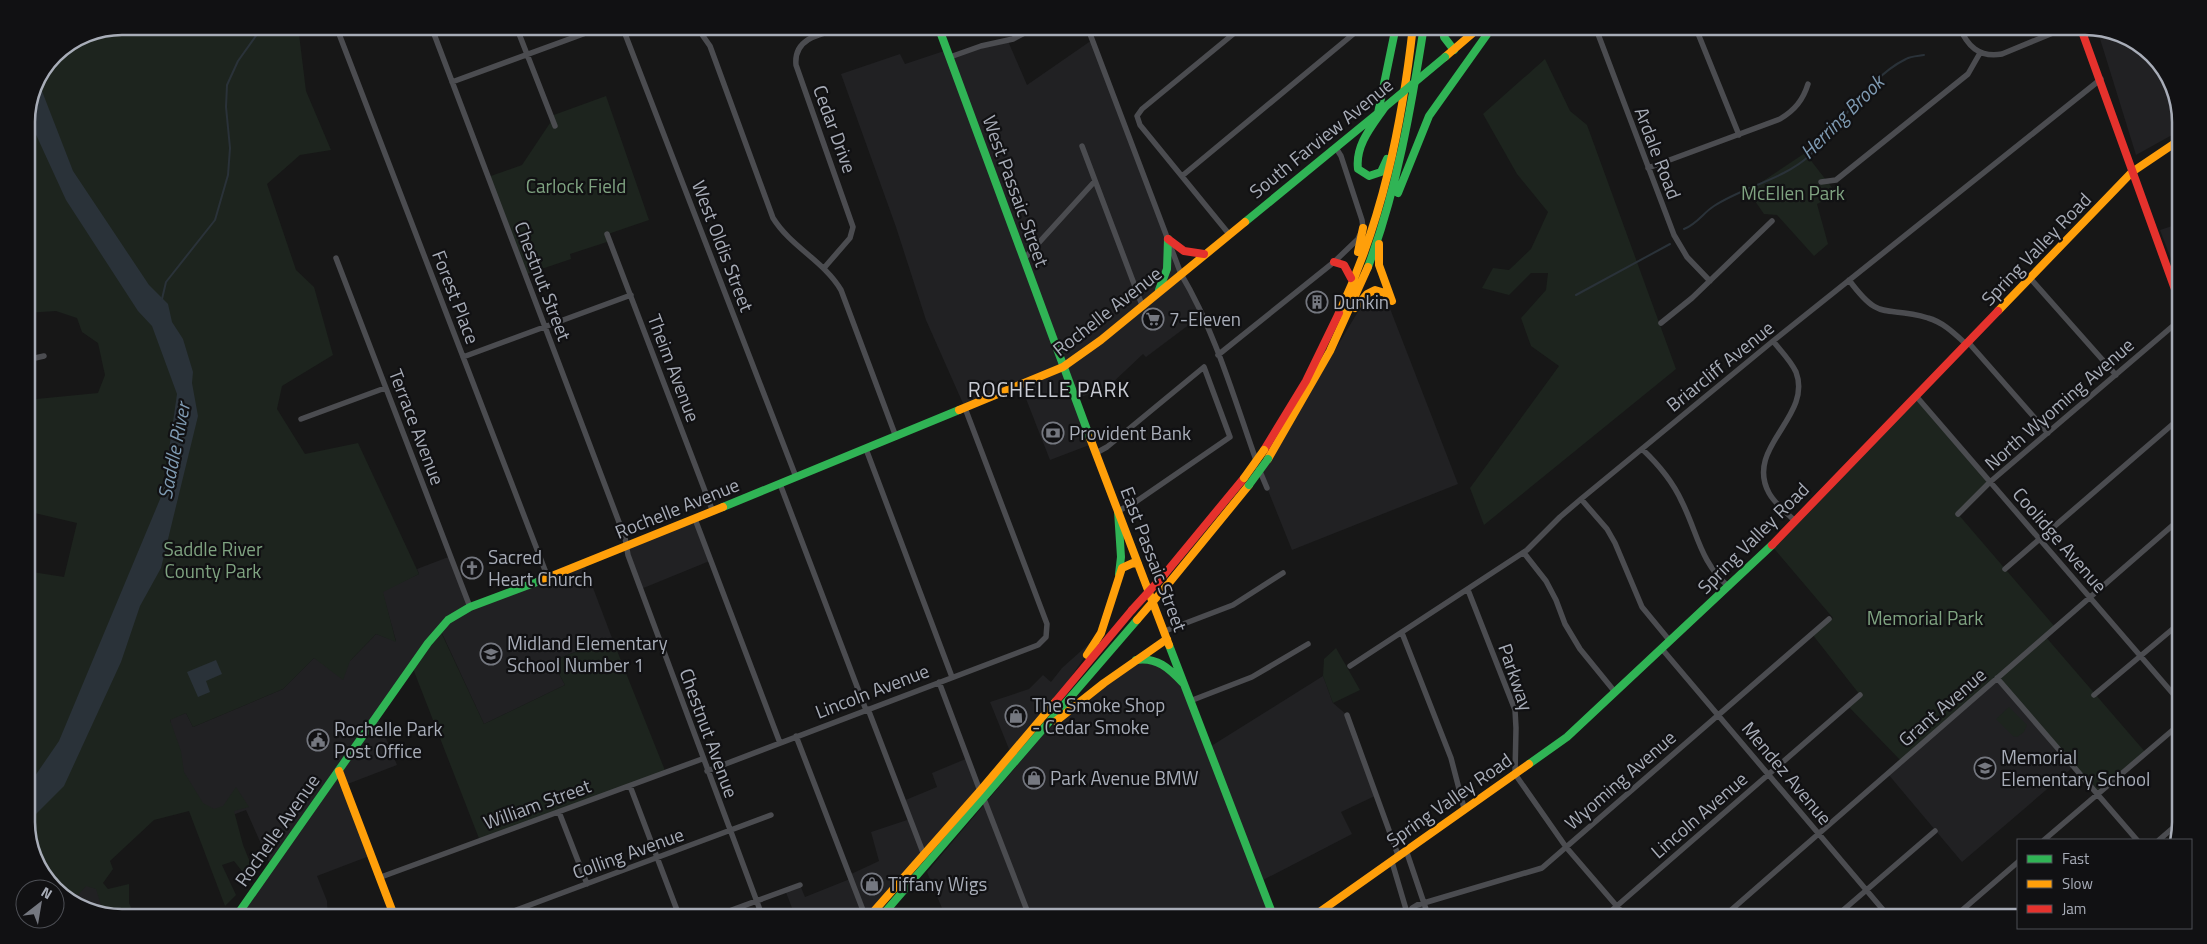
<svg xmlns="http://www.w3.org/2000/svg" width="2207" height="944" font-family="'Titillium Web',sans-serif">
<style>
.built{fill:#212123}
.green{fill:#1d241e}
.water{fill:#2a3239}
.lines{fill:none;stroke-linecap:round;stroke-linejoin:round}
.stream{stroke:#2a3239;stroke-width:2}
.street{stroke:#4b4c50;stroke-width:5.5}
.fast{stroke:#30b455;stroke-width:8}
.slow{stroke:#ff9f0a;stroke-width:8}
.jam{stroke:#e5322d;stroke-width:8}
.fast-bridge{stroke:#30b455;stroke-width:8}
.slow-bridge{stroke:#ff9f0a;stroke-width:8}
.jam-bridge{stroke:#e5322d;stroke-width:8}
.labels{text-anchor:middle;stroke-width:4.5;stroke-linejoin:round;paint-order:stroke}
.street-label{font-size:19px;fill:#a8adb8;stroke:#111113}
.park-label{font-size:19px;fill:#7fa381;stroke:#111113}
.poi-label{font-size:19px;fill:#a8adb8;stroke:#111113;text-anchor:start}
.water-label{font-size:20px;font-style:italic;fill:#7f9bb3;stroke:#111113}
.quarter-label{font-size:21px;letter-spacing:1px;fill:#c9ccd4;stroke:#111113}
.rim{fill:none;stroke:#a8adb8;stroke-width:2.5}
</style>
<rect width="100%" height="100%" fill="#171717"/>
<path class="built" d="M2097,29L2121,33L2161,64L2181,116V130L2136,155Z
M1092,40L1181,274L1202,315L1146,357L1143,354L1109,386L1076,399L1092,444L1050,460L1021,386L965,408L926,320L896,227L841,74L900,54L905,64L947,50L949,57L1008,41L1027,85Z
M2181,223V285L2160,230Z
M1375,295L1382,296L1389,306L1458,484L1292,550L1261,473L1362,305Z
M695,519L712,560L641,589L626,547Z
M451,556L470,607L584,564L612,638L552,661L565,685L484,724L440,629L377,716L397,765L345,785L372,855L317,876L327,901L328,918H235L271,866L246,810L197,828L186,799L170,719L186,713L193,727L283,689L314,658L350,661L376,634L396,641L382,591L419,574L417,569Z
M1101,633L1047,712L1011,754L990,702L1029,689L1043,675L1051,682L1062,668Z
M1145,658L1183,683L1208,748L1323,676L1333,703L1347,715L1377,795L1341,812L1352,834L1263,880L1270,909L1245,918H946L927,872L1043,735L1059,719Z
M1997,678L2073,767L1962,862L1888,774Z
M968,758L980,791L868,918H796L785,890L800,885L805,897L850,879L849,875L879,861L871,832L910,819L903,801L937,787L932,773Z
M90,878L122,918L86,911L73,901Z"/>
<path class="green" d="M122,26H298L306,91L331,150L300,155L267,184L296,270L314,287L333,355L282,386L277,409L305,454L358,443L419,574L383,592L396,642L376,634L350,661L343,680L314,658L283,689L193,727L186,713L170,720L181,751L184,772L203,803L214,809L223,806L236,787L249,807L234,811L243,845L254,872L245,875L234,861L222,865L236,895L225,906L189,811L154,820L110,861L113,869L103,883L108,889L129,884V903L136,918L104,914L96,889L86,886L73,901L46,880L26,828V571L64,577L77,523L26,511V400L98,393L105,375L98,343L82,332L77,318L56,311L26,313V116L55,54L86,33Z
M1545,59L1570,111L1587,125L1676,369L1484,525L1470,488L1559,366L1531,346L1521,318L1546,290L1548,273H1531L1509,295L1482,288L1493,268L1509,270L1531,249L1548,212L1517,174L1483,114Z
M606,96L649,220L608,234L610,241L570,254L571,259L524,275L488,177L522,165L552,120L551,116Z
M1805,153L1837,194L1817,204L1828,244L1814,256L1777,215L1764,214L1748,191Z
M1916,396L1990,482L1958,514L2055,627L2045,636L2146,753L2097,795L1997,679L1902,762L1848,706L1860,695L1812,634L1833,618L1771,545Z
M439,628L484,724L565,685L552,661L612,638L666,773L480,841L412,666Z
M1336,648L1360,690L1333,703L1323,676L1324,659Z
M2009,707L2027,725L2024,732L2017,737L2013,736L1996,719Z"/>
<path class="water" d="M40,86L73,171L149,285L168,304L172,322L183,339L193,372L192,383L198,416L161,568L140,606L121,662L64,786L26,824V789L59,741L163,492L177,394L152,326L138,311L66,200L27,115Z
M216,660L222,674L206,681L210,692L198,697L187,672Z"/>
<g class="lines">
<path class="stream" d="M1684,229C1697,224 1703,213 1714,206C1743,187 1784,179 1809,156C1839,128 1868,77 1906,59C1911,56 1919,56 1924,55
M1576,295L1670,244
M162,299L166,282L215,220L228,175L230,148L226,107L227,85L238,61L263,26"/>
<path class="street" d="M336,26L548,578
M431,26L625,538L628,555L763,918
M516,26L555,126
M622,26L796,477
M696,26L710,46L773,218C791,247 824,261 841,290L896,437
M1087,26L1181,274C1215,331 1234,398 1256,460
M1595,26L1674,235L1687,257L1710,281
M1695,26L1739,135
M1841,26L1847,30L1861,32
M1959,26C1967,46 1979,58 2002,54L2070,26
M950,57L981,46L1013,39L1038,26
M452,82L605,26
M1082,146L1142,305
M1648,168L1780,119C1795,110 1803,100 1808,84
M1182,176L1363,26
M1821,182L1836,180L1968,74L1980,53
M607,234L713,512
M1229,234L1140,125L1137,116L1142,109L1243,26
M336,258L470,607
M1024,259L1095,181
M824,268L850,238L853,227L796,65C793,34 829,33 852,26
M2030,278L2116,375
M1849,280C1882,325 1885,304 1928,318C1943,322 1955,334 1966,344
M1661,323L1692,298L1772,221
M1773,341C1781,351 1791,361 1796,372C1813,417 1744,447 1769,493C1775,504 1786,512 1795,521
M1968,342L2048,433
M1218,355L1334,262L1358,239L1363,228L1362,220L1341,156L1336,148
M463,357L631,295
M26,360L44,356
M1916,396L2181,703
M301,419L385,388
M866,449L952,677
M1642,449C1658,464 1673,482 1682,502C1698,534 1700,562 1729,587
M1096,453L1107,447L1204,367L1230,437L1134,503L1118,511
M1259,469L1267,488
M780,484L866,710
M1581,499L1607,529L1615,543L1642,607L1670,641
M1958,514L1990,482L2181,319
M695,519L780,743
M1524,553L1546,581L1556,600L1565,624L1580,649L1615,692
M2005,569L2181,417
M1468,590L1515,710L1516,728L1515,774L1566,847L1627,918
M1165,631L1233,605L1283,573
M1402,633L1451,758L1464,808
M1662,649L1890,918
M1350,666L1527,550L1560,517L1581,499L1773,341L2101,79
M1997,678L2137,840
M939,682L980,791
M2094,695L2181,622
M1190,701L1252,677L1308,644
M868,709L924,855
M1347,715L1398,855
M796,736L866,918
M707,771L1038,645L1046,637L1047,624L965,408
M630,786L680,918
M984,799L1030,918
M559,812L587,884
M2044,840L2181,723
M2159,840L2181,821
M1403,854L1407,853L1429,918
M1395,859L1392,862L1408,916
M381,877L702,759
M495,918L771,815
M710,918L800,885
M1245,918L1270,909
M1409,918L1412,908L1417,905L1542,868L1829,619
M1603,918L1860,695
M1722,918L2181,518
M1834,918L1935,831
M1953,918L2018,862"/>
<path class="fast" d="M938,26L1090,438
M1443,26L1444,37L1454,50
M1385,107C1372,126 1355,145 1358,169L1369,176L1381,172L1387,159
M1378,113L1396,26
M1398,193L1429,116L1493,26
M1245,222L1378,113
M1368,267C1397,189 1411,109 1424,26
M1159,290L1167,269L1168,239
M723,507L959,410
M1118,511L1121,557L1119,574
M1169,645L1274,918
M1136,660C1157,657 1169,668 1183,683
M1529,764L1567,737L1772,545
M235,918L428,643L448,620L470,607L542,580
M880,918L1137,620"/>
<path class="slow" d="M1445,57L1481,26
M1379,244V265L1392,301
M1358,252L1363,228
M1355,308L1367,294L1375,290L1385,293L1390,298
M1998,311L2132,172L2181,139
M1339,313C1382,222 1402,125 1413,26
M959,410L1063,367L1101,340L1245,222
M1090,438L1169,645
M1268,459L1330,351L1368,267
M542,580L723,507
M1169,583L1249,485
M1087,655L1101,633L1122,568L1133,563L1138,564
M1056,721L1104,683L1167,639
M339,771L395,918
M868,918L980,791L1056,701
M1311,918L1529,764"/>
<path class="jam" d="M2080,26L2181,306
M1168,239L1184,251L1204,254
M1334,262L1344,265L1351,278
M1264,450L1306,381L1339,313
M1772,545L1998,311
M1164,575L1244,478
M1056,701L1132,610"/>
<path class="fast-bridge" d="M1385,107L1445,57
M1249,485L1268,459"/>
<path class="slow-bridge" d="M1244,478L1264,450
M1137,620L1169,583"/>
<path class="jam-bridge" d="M1132,610L1164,575"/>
</g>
<defs>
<g id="building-ring" transform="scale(1.125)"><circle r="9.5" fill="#111113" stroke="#757880" stroke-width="1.5"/><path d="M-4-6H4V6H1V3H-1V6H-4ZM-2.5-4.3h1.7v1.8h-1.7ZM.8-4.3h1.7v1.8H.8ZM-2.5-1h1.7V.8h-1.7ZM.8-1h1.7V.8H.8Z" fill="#757880"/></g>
<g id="supermarket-ring" transform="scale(1.125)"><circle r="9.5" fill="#111113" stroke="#757880" stroke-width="1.5"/><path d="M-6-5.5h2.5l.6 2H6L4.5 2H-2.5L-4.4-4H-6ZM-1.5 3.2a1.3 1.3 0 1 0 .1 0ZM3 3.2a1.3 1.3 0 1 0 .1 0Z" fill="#757880"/></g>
<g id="bank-ring" transform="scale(1.125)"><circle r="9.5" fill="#111113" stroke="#757880" stroke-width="1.5"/><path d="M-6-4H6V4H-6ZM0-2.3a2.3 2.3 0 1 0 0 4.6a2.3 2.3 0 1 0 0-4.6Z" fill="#757880"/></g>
<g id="church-ring" transform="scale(1.125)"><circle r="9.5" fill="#111113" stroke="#757880" stroke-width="1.5"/><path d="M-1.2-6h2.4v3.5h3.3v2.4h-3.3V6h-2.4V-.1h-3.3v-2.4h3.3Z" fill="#757880"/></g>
<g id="school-ring" transform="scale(1.125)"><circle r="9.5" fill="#111113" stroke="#757880" stroke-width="1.5"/><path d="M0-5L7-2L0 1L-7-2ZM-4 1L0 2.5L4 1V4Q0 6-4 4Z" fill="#757880"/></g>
<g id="shop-ring" transform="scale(1.125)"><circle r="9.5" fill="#111113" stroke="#757880" stroke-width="1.5"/><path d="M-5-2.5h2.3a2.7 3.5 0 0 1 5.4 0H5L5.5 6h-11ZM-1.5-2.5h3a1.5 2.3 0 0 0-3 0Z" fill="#757880"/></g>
<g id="civic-ring" transform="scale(1.125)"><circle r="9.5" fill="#111113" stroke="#757880" stroke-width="1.5"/><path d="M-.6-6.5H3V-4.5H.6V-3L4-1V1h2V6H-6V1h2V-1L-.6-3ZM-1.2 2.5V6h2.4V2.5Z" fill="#757880"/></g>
</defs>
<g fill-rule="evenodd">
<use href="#building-ring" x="1317" y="302"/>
<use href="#supermarket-ring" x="1153" y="319"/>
<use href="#bank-ring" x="1053" y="433"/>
<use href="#church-ring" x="472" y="568"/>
<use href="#school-ring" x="491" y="654"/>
<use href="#shop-ring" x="1016" y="716"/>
<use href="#civic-ring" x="318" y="740"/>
<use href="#school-ring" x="1985" y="768"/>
<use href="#shop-ring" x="1034" y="778"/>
<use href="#shop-ring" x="872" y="884"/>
</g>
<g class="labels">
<g class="street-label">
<text transform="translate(835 129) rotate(70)" y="7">Cedar Drive</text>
<text transform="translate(1321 138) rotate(-39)" y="7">South Farview Avenue</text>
<text transform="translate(1658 153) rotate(69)" y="7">Ardale Road</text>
<text transform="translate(1016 191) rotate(70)" y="7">West Passaic Street</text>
<text transform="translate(723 246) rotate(69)" y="7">West Oldis Street</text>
<text transform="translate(2036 249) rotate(-46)" y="7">Spring Valley Road</text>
<text transform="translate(543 281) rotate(69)" y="7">Chestnut Street</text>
<text transform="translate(456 297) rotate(69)" y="7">Forest Place</text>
<text transform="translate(1107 311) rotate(-38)" y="7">Rochelle Avenue</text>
<text transform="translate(1720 366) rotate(-39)" y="7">Briarcliff Avenue</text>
<text transform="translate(674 368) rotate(69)" y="7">Theim Avenue</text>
<text transform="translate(2059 404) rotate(-41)" y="7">North Wyoming Avenue</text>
<text transform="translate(417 427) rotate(69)" y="7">Terrace Avenue</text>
<text transform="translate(677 508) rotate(-22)" y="7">Rochelle Avenue</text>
<text transform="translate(1753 538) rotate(-45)" y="7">Spring Valley Road</text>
<text transform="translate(2060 540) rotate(49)" y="7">Coolidge Avenue</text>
<text transform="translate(1154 559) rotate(69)" y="7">East Passaic Street</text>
<text transform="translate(1516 677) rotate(71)" y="7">Parkway</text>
<text transform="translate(872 691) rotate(-21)" y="7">Lincoln Avenue</text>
<text transform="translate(1942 707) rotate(-41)" y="7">Grant Avenue</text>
<text transform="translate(709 733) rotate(70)" y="7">Chestnut Avenue</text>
<text transform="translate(1787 773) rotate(50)" y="7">Mendez Avenue</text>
<text transform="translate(1620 780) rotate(-41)" y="7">Wyoming Avenue</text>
<text transform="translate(1449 800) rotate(-35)" y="7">Spring Valley Road</text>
<text transform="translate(537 804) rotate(-20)" y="7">William Street</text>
<text transform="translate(1699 815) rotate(-41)" y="7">Lincoln Avenue</text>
<text transform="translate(277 830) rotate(-55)" y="7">Rochelle Avenue</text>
<text transform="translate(628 853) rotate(-20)" y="7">Colling Avenue</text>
</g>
<g class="park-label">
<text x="576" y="193">Carlock Field</text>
<text x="1793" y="200">McEllen Park</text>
<text x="213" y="556">Saddle River<tspan x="213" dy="22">County Park</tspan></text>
<text x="1925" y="625">Memorial Park</text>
</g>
<g class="poi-label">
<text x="1333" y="309">Dunkin</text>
<text x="1169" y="326">7-Eleven</text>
<text x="1069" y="440">Provident Bank</text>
<text x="488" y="564">Sacred<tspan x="488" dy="22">Heart Church</tspan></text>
<text x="507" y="650">Midland Elementary<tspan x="507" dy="22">School Number 1</tspan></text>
<text x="1032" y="712">The Smoke Shop<tspan x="1032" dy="22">- Cedar Smoke</tspan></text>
<text x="334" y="736">Rochelle Park<tspan x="334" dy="22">Post Office</tspan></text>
<text x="2001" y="764">Memorial<tspan x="2001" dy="22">Elementary School</tspan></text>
<text x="1050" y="785">Park Avenue BMW</text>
<text x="888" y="891">Tiffany Wigs</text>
</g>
<g class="water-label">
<text transform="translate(1842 117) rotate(-45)" y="7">Herring Brook</text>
<text transform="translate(174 451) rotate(-79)" y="7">Saddle River</text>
</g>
<g class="quarter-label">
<text x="1049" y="397">ROCHELLE PARK</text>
</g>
</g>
<path d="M0 0H2207V944H0ZM122 35H2085A87 87 0 0 1 2172 122V822A87 87 0 0 1 2085 909H122A87 87 0 0 1 35 822V122A87 87 0 0 1 122 35Z" fill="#111113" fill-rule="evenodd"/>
<path class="rim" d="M122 35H2085A87 87 0 0 1 2172 122V822A87 87 0 0 1 2085 909H122A87 87 0 0 1 35 822V122A87 87 0 0 1 122 35Z"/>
<rect x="2017" y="839" width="175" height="90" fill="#111113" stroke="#4d4f55"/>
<rect x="2027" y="855" width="25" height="8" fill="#30b455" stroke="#4d4f55"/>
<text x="2062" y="864" font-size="15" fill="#a8adb8">Fast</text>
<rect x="2027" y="880" width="25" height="8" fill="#ff9f0a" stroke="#4d4f55"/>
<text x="2062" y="889" font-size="15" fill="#a8adb8">Slow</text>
<rect x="2027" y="905" width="25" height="8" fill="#e5322d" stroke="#4d4f55"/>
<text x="2062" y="914" font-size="15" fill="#a8adb8">Jam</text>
<g transform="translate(40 904) rotate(31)"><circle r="24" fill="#111113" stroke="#4d4f55"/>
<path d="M0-4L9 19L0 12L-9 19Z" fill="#757880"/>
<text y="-8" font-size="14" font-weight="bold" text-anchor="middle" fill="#a8adb8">N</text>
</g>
</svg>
